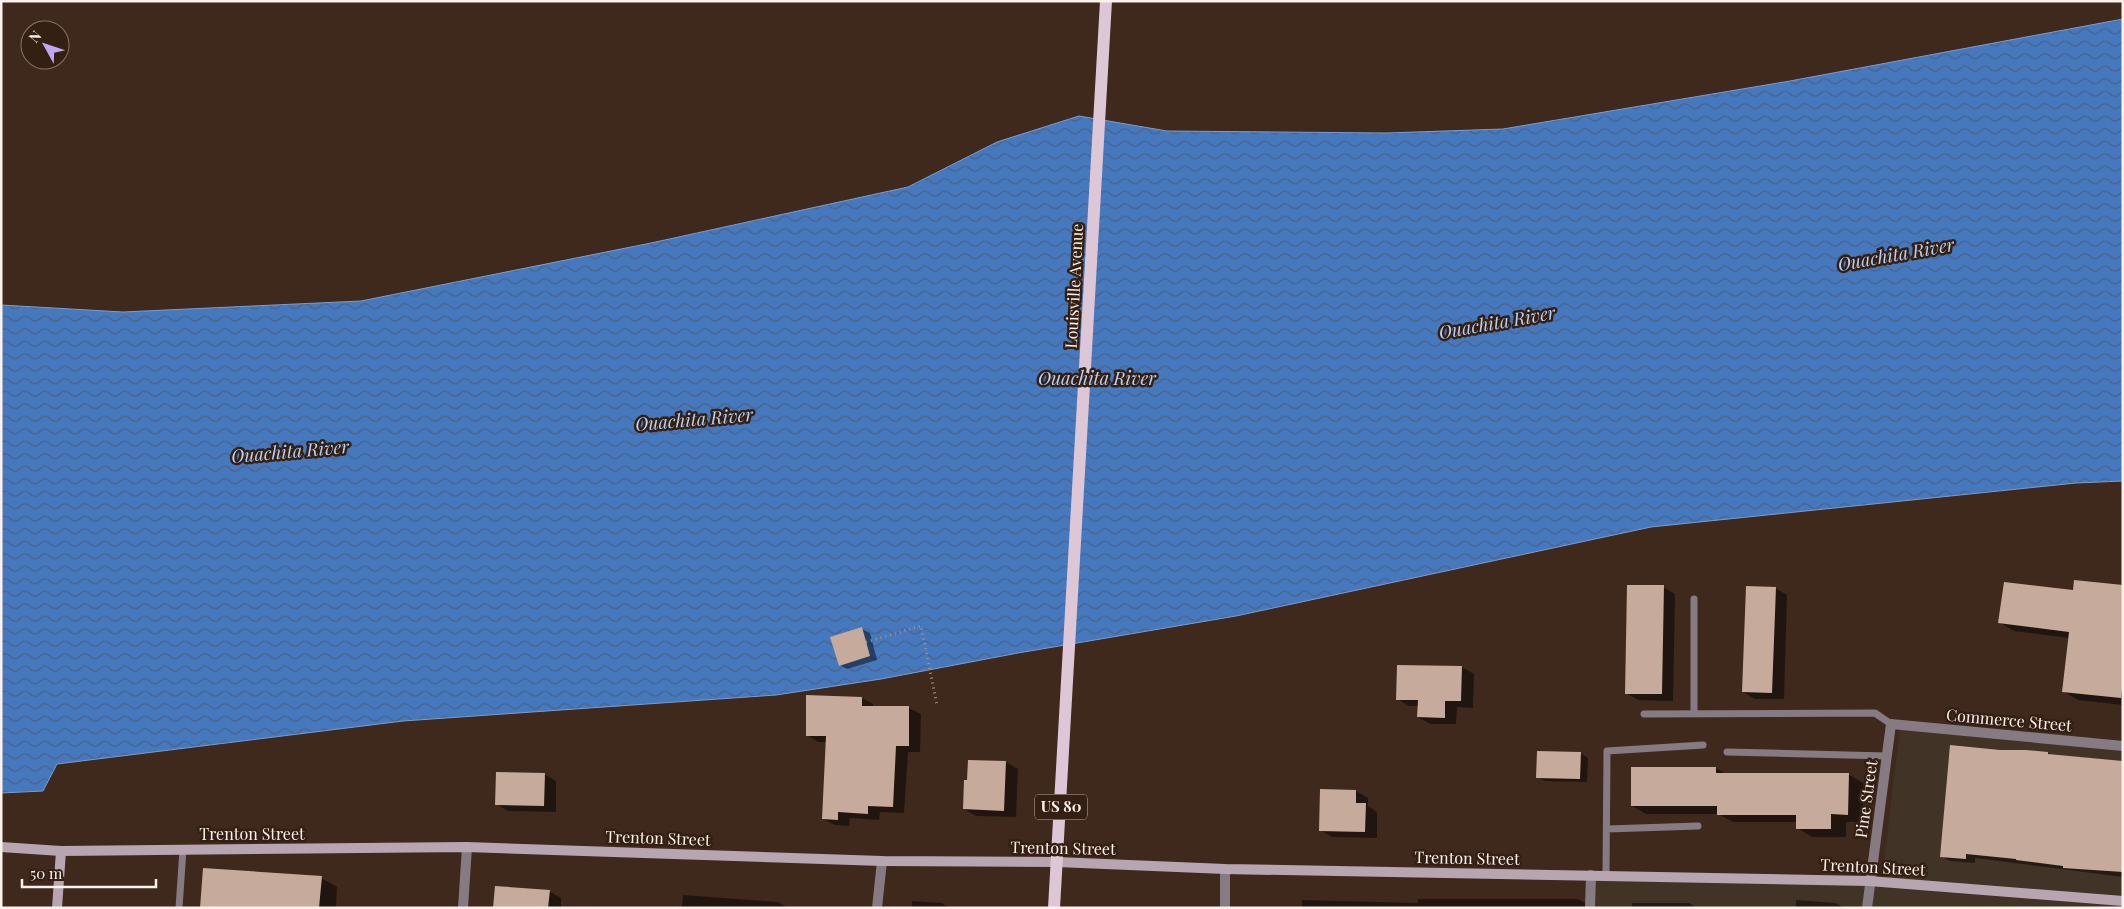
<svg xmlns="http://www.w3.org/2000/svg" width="2124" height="909" font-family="'Playfair Display',serif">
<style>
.commercial{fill:#423327}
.water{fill:url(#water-waves);stroke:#7d9ccc}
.shadow{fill:#0007}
.building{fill:#c6aa9b}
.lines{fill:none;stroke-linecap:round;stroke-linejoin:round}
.path{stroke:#a4938b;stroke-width:3;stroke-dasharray:1 4;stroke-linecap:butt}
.lane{stroke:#867b82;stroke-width:7}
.street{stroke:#867b82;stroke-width:10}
.secondary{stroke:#b7a6b2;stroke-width:10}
.primary{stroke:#ddc7d6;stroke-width:12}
.labels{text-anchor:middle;stroke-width:5;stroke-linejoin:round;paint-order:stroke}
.shield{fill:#341f13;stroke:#c1b2aa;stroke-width:1}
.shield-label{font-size:15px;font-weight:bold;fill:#fdf1eb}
.street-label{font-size:16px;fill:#fdf1eb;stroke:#341f13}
.water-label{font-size:18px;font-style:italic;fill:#b7d2f8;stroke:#341f13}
</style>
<defs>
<pattern id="water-waves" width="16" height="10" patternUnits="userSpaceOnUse" patternTransform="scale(1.25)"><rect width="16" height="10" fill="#4678be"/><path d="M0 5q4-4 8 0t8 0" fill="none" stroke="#496288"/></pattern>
</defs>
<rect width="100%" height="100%" fill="#3f291d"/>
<path class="commercial" d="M1900,727L2123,747V908H1590L1591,875L1882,881Z"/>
<path class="water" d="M2123,19V481L2076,483L1651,527L1236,616L1018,653L881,679L776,695L403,721L57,764L43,791L1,793V305L123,312L361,301L651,243L908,187L997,142L1079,116L1167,131L1386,133L1503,129L1790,81Z"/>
<path class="shadow" d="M1663,587L1675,594L1673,701L1638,700L1626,693Z
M2123,587V705L2078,700L2064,692L2069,638L2014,631L1999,622L2074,591Z
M1775,588L1787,595L1784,699H1755L1743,692Z
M862,629L870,633L877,660L847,669L840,665Z
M1462,667L1474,674L1473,708L1457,707L1456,724H1430L1418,717L1419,706H1409L1397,699Z
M862,698L873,704V707L909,708L921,714L920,752H908L904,813L880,812L879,820L850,818L849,826L835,825L823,819L827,742H818L807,735Z
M2000,751L2048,753L2052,755L2123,761V877L1975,858V863L1950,861L1941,856Z
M1580,753L1588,758L1587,782L1545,781L1537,777Z
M1006,762L1018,769L1016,817L976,816L964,809Z
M1716,768L1726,774H1848L1863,783V822H1846V837H1812L1797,828V822H1733L1718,814H1646L1632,806Z
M544,774L556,781V812L508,811L496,804Z
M1321,790L1356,791L1368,798V806L1377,812V838L1332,837L1320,830Z
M321,878L337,887L336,908H201Z
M549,891L561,898V908H495Z
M683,895L778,902L788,908H682Z
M1418,899H1578L1593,908H1302V900L1418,903Z
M1796,900L1836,903L1844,908H1796Z
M912,901L942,903L949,908H912Z
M1632,903H1689L1697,908H1632Z"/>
<path class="building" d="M2074,580L2123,585V678L2121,698L2062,692L2069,632L1998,623L2004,582L2073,590Z
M1627,585H1664L1662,694H1625Z
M1746,586L1776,587L1772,693L1742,692Z
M862,627L870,656L839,666L830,637Z
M1397,665L1462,666L1461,701H1445V718L1417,717L1418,700H1396Z
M806,695L862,697V706H909V746H896L893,807L868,806V814L838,812V820L822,819L826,736H806Z
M1950,745L2000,750H2026L2048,752V754L2123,761V872L2063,868V866L2016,860V859L1966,854V859L1940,857Z
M1537,751L1581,752L1580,779L1536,778Z
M968,760L1006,761L1004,811L963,809L964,780H967Z
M1631,767H1716V773H1849L1848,815L1831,814V829H1796V815H1717V806H1631Z
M496,772L545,773L544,806L495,805Z
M1320,789L1356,790V803H1366L1365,832L1319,831Z
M203,868L322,876L319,908H200Z
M495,886L550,890L548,908H493Z"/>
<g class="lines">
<path class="path" d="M866,642L921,626L937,705"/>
<path class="lane" d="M1694,713V599
M1644,714L1875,713L1891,724
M1727,752L1887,756
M1607,829L1698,826
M1606,875L1607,751L1703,745
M179,908L183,849"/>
<path class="street" d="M463,908L467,847
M877,908L882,861
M1225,908V869
M1590,908L1591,875
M1867,908L1891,724L2123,746"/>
<path class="secondary" d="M1,847L61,851L467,847L882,861L1057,862L1225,869L1869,881L2123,901
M57,908L61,851"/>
<path class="primary" d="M1054,908L1106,1"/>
</g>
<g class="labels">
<rect class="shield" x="1035" y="794.5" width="52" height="25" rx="4"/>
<g class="shield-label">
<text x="1061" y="812">US 80</text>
</g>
<g class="street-label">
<text transform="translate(1074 286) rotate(-87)" y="6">Louisville Avenue</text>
<text transform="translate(2009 720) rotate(5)" y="6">Commerce Street</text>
<text transform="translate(1866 799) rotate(-82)" y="6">Pine Street</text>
<text x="252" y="840">Trenton Street</text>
<text transform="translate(658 838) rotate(2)" y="6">Trenton Street</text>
<text transform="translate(1063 848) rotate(1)" y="6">Trenton Street</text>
<text transform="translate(1467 858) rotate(1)" y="6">Trenton Street</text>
<text transform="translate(1873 867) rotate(3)" y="6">Trenton Street</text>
</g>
<g class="water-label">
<text transform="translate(1896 255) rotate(-10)" y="6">Ouachita River</text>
<text transform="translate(1497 323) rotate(-10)" y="6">Ouachita River</text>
<text x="1097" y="385">Ouachita River</text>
<text transform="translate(694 420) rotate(-5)" y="6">Ouachita River</text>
<text transform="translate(290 452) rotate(-5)" y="6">Ouachita River</text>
</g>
</g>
<rect width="2124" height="909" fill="none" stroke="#fdf1eb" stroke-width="5"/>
<g transform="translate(45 45) rotate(310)"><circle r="24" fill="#341f13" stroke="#847369"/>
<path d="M0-4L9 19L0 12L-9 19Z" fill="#bfa9f4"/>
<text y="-8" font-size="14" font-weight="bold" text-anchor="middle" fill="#fdf1eb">N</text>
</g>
<path d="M22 879v8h134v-8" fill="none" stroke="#fdf1eb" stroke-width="2.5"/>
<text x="30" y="879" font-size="15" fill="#fdf1eb" stroke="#341f13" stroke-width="4" paint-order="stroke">50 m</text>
</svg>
